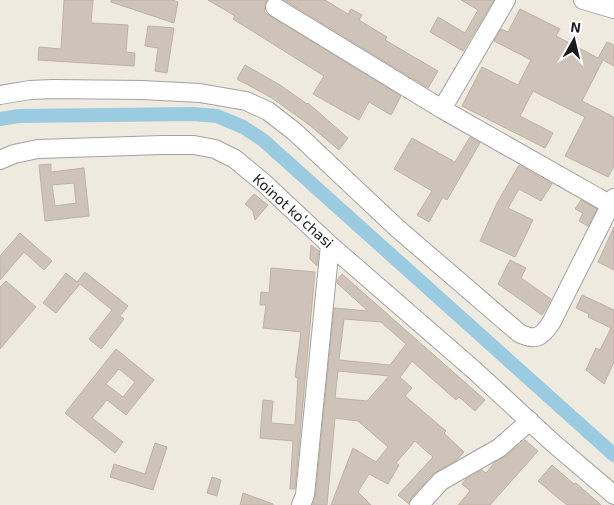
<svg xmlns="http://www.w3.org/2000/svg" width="614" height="505" font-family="'Exo 2',sans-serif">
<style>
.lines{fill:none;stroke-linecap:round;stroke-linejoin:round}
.canal{stroke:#9bcbe0;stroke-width:14}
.building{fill:#cec3b8;stroke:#c1b1a1;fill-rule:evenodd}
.minor-casing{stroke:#a2a2a2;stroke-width:20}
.minor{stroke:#fff;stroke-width:18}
.labels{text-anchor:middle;stroke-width:4.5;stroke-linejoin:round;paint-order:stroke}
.street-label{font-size:15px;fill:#1b1b1b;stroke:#fff}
</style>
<rect width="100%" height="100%" fill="#eeeadf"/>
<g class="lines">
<path class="canal" d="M0,119L19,116L193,114L217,116L243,127L263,140L614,455"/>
</g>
<path class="building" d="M64,0H93L91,23L128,25L126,52L135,53L134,66L38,60L39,47L61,49Z
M111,0H172L178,2L174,23L111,2Z
M208,0H267L264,12L401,96L391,115L369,102L359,120L313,94L324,76L233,19L235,16Z
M284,0H325L348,14L351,9L362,15L359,20L387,37L385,40L438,71L428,88Z
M461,0H494L463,51L430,32L438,17L465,33L478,10Z
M520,9L560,29L556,36L598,58L607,42L614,45V66L603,60L582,101L614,117V166L608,177L565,156L585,117L533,91L520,116L553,133L545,148L462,106L482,67L518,85L531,60L494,41L501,29L508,32Z
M148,26L174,28L167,73L155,71L158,48L145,46Z
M245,65L280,85L307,104L308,103L348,138L339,150L308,124L272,98L237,79Z
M470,137L480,143L447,200L443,197L429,222L417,215L432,191L394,169L412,138L455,162Z
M51,164V172L84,168L89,216L45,221L39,165ZM74,183L76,203L55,206L52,185Z
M519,165L552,184L541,201L519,189L508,208L533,220L515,257L480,241L497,203Z
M254,194L268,205L255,220L253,211L245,204Z
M581,200L597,209L588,226L579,221L583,213L575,209Z
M614,227V270L598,262Z
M20,233L52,261L44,270L24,252L0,280V256Z
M311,245L319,251L317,266L310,259Z
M510,260L526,268L521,278L551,299L542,315L498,284Z
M271,268L315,272L295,489H290L293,441L260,438L263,400L273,401L271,423L295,425L298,378L295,377L301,332L263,328L266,305H260L261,292L269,293Z
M85,272L128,306L120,316L124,319L101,349L89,339L112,310L80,284L56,313L43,303L66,273L77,282Z
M342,274L485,400L475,411L459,397L456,400L412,361L400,377L412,388L405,396L446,431L444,433L464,452L458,459L433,474L411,498L409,504L398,495L433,457L415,441L396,463L399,465L388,484L369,474L358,492L371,505H331L353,448L376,462L388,447L358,421L335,418L327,505H312L315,500L334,308L368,311L337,283V280ZM344,319L381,322L406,344L390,365L339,360ZM338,371L389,376L367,401L335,398Z
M6,281L36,307L0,349V287Z
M582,295L614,310V362L604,384L586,370L596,348L600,350L611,328L588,317L589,314L576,308Z
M116,349L154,380L126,415L107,400L92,418L123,442L115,453L65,413ZM119,369L135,382L123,397L106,384Z
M525,440L538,451L490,505H458L470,491L462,484L466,479L482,470L486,473L495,462L506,456Z
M155,443L167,447L153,490L110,477L114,464L145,474Z
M552,465L574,484L576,483L601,505H567L558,498L538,481Z
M212,477L221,480L217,496L207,493Z
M243,493L273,504V505H240Z"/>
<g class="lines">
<g class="minor-casing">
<path id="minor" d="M583,0L614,9
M275,7L442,109L611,205
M0,95L30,90L53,89L142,90L200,93L246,101L268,111L295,132L397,228L519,333C535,341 541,338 551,323L614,198
M442,109L506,0
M0,160L14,154L38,149L162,145H194L215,149L235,159L265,184L330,245L474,370L552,442L614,495
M301,505L305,495L330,245
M419,505L441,481L499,448L530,421"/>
</g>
<use href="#minor" class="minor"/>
</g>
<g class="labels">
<g class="street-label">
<text transform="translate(293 211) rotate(42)" y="5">Koinot koʻchasi</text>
</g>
</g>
<g transform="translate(574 40) rotate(8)" stroke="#ffffff" stroke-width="4" paint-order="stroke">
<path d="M0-4L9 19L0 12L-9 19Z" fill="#1b1b1b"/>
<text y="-8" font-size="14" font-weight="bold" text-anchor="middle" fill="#1b1b1b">N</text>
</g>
</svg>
